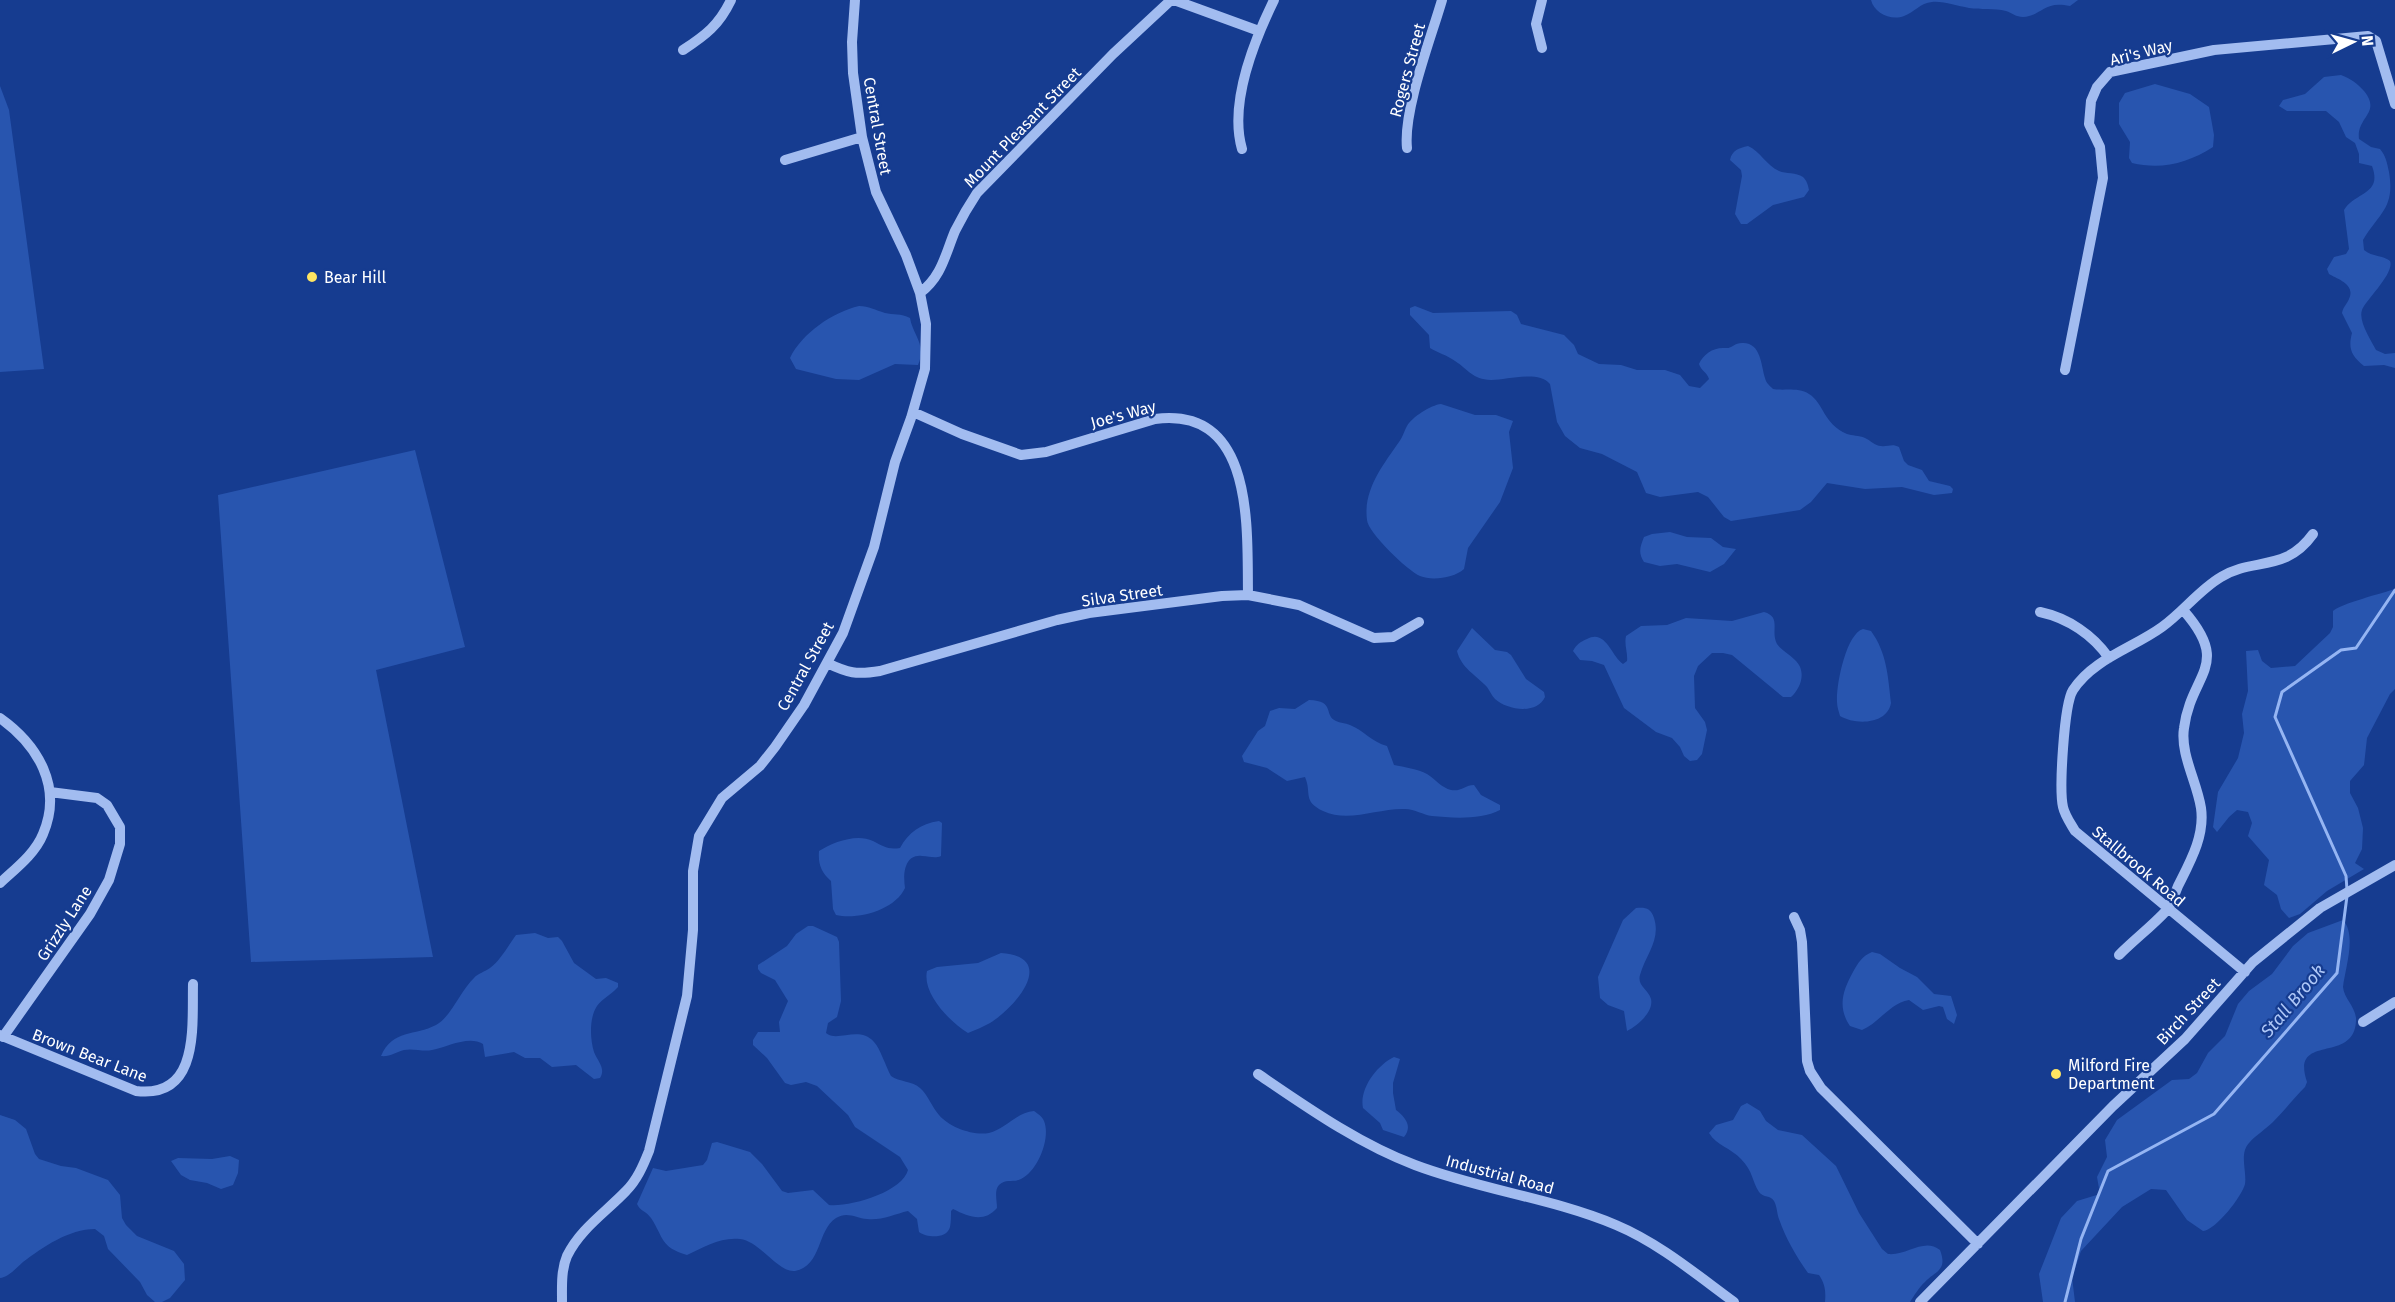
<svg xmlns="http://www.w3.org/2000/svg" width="2395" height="1302" font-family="'Fira Sans',sans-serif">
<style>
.green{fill:#2855af}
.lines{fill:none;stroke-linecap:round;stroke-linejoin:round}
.stream{stroke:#95b5f3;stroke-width:3}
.minor{stroke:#a2bcf0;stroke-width:10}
.poi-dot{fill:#ffe562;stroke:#163c90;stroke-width:2}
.labels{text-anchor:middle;stroke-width:4.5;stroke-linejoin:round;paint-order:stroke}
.street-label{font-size:16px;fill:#fff;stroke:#163c90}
.poi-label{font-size:16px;fill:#fff;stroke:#163c90;text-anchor:start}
.water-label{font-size:18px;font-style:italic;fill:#aec7f7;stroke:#163c90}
</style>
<rect width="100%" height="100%" fill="#163c90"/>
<path class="green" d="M1871,0H2078L2070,6C2043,0 2042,16 2023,17C2016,17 2012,13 2006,11C1994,8 1981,10 1969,8C1957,6 1944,1 1932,2C1920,3 1915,12 1904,16C1891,21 1874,13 1871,0Z
M2341,75C2351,79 2357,83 2364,91C2382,113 2356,117 2359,139L2371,147L2380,149C2386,156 2387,163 2389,172C2395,208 2380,212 2363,240L2364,250C2372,257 2383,255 2390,261C2395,273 2366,300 2362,310C2358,321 2371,340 2376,350L2385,354L2395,353V368L2384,365L2364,366C2351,356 2348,348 2352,333L2342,313C2343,307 2347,304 2349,299C2356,284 2337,279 2329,274L2327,269L2334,257L2346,254L2349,249L2344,210C2354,192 2383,195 2372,166L2359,163V154L2355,143L2346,137L2339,122L2326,111H2287L2279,106L2283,100L2305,94L2324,77Z
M2155,84L2190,94L2209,107L2214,135L2213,147C2188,163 2162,170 2132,163L2129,158L2130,142L2119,124V103L2125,93Z
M0,86L9,110L44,369L0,372Z
M1748,146C1760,151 1766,165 1779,171C1786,174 1796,172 1803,177C1807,181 1808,185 1809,190L1804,197L1773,205L1747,224H1741L1735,214L1742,176L1741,170L1730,160C1732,150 1739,148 1748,146Z
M859,306C869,306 875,310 885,313C893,315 901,313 910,318C913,336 927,344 918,365L895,364L859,380L836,379L796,369L790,358C802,333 833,312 859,306Z
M1415,306L1433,313L1511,311L1517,315L1521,324L1564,335L1574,345L1578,354L1599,364L1621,365L1637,370H1665L1680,375L1689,386L1700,388L1709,379C1707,372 1701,371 1699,364C1703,354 1714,347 1725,348C1732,349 1734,343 1742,343C1761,342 1761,365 1765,378C1766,383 1770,386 1773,389C1784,391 1798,387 1809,394C1824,403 1823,424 1847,434C1852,436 1859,435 1865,438C1870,440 1875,446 1881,446C1888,447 1892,443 1899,447L1904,461L1908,465L1922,470L1929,481L1950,486L1953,489L1952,493L1934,495L1902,487L1865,489L1827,483L1811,502L1800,510L1731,521L1724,517L1708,497L1698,492L1660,497L1646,493L1637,472L1602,454L1580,448L1565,436L1557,422L1550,384C1538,370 1508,380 1491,380C1472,379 1469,370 1455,361C1447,355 1438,353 1430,348L1429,335L1410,315V308Z
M1441,404L1475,415H1496L1513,421L1509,432L1513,468L1500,502L1468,548L1464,569C1454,578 1432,581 1420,576C1408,571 1368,533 1367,520C1363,490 1383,465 1399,442C1403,437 1404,431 1407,426C1412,417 1431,405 1441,404Z
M415,450L465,647L376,670L433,957L251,962L218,495Z
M1670,532L1687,537L1711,538L1723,547L1736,549L1724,564L1710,572L1677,564L1660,566L1644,562C1638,553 1640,547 1644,537L1652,534Z
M2395,589V689L2390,694L2367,738L2364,765L2350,781V793L2358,808L2363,828L2362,849L2355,863L2364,869L2327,891L2300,914L2289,918L2281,909L2277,895L2264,885L2269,860L2248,836L2252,823L2248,812L2237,810L2229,817L2217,832L2213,827L2218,792L2238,758L2244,733L2242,714L2248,691L2246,651L2258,650L2262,661L2271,668L2295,666L2330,633L2333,627V611C2340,604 2383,593 2395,589Z
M1764,612C1782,617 1770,631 1777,644C1781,650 1789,654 1795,660C1807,671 1801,688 1791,697H1783L1732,655L1723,653H1712L1698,666L1694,676L1695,708L1705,722L1707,730L1702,754L1697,760L1690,761L1684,756L1680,747L1672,738L1656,732L1624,708L1604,665L1592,661L1580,660L1573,651C1577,644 1580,642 1587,639C1606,629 1611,656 1623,664L1627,661C1628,653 1624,645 1626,636L1641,626L1667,625L1686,618L1732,621Z
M1472,628L1495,650L1507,652L1511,655L1526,679L1544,692L1545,697C1537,715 1507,710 1495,699C1492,696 1490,691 1487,687C1476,675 1461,668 1457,651Z
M1863,629L1871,631C1887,653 1888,677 1891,703C1887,725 1855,725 1840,716C1839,712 1837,707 1837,702C1836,685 1846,634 1863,629Z
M1309,700C1336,701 1323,715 1336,721C1340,723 1345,723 1350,725C1363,730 1372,742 1387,746L1394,765C1404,767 1418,769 1427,774C1435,779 1442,788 1451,790C1461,792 1465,785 1474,785L1481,795L1500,805V810C1481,820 1452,818 1432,816C1423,815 1415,809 1405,809C1378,808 1349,823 1323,811C1302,801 1312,793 1305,777L1287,781L1267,768L1244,762L1242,756L1258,731L1265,726L1270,711L1279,708L1295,709Z
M939,821L942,823L941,856C934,859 930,856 922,856C904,854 903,875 905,888C895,910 858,920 836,915L833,909L831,881C821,872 818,864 819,851C833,842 857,833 873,841C883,846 888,850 900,848C909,832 920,824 939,821Z
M1636,908C1645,907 1651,908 1654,918C1661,940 1646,954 1640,975C1637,986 1648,989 1651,999C1654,1012 1637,1026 1627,1031L1624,1011L1608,1005L1600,998L1598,977L1623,920Z
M2343,920C2357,935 2345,969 2343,987C2344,999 2357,1008 2356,1021C2354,1065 2290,1032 2307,1082L2305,1087C2294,1098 2284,1111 2273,1122C2266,1129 2256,1135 2249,1143C2239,1154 2247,1171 2245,1184C2242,1196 2216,1230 2203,1231L2187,1220L2166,1190L2151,1189L2122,1207L2081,1251L2072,1277L2075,1302H2043L2039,1274L2061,1218L2077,1201L2100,1194L2097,1177L2107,1157L2105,1140L2117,1120L2172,1080L2189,1079L2197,1073L2208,1053L2225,1036L2238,1004L2249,991L2272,974L2293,946L2308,933Z
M808,926H813L837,937L839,942L841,1001L837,1017L828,1023L826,1033C837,1043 859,1025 874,1042C880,1048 886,1067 891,1076C899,1082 913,1081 920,1088C928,1095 932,1107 939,1115C949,1127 973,1136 989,1133C1006,1129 1017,1112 1034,1111C1038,1114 1042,1116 1044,1121C1051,1138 1038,1171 1021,1179C1014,1183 1006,1178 999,1185C994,1190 997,1201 997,1208C984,1223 969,1217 953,1209L951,1211C951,1216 951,1222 950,1227C947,1239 927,1238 919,1232L917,1219L908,1211C895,1214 880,1221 867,1219C856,1218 847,1211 836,1218C817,1230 822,1266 795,1271C778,1273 760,1241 740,1239C720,1237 704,1247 687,1255C660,1247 664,1238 651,1218C646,1211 640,1211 637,1204L653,1168L666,1171L703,1165L707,1160L712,1143L717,1142L750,1152L762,1164L782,1191L788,1193L813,1190L829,1205C851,1207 902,1192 908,1170L900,1157L855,1127L848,1115L817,1086L806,1082L791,1085L785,1083L767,1058L753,1045V1040L758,1032H780L779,1022L788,1001L775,980L761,973L758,969V965L787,946L796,934Z
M535,933L548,938L558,937L562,941L574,963L596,979L606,978L618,983V987C612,994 602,999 597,1006C589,1018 590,1039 594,1052C598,1062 606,1068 600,1078L594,1079L576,1065L552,1067L540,1058H525L514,1052L485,1057L483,1044C469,1035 447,1047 432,1050C423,1052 413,1048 404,1050C396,1052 390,1057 381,1056C393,1029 415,1036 436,1025C451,1017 461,990 474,978C478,973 485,972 490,968C500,961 508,946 516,935Z
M1872,952L1880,954L1900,968L1917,977L1934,994L1951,996L1957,1015L1954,1024L1947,1019L1943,1007L1939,1006L1923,1010L1909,1000C1890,1003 1879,1023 1862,1030L1850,1026C1837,1007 1843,990 1853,972C1858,963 1862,956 1872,952Z
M1001,953C1058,957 1016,1007 990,1023C983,1027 975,1030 968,1033C950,1022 922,994 927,971L937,967L978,963Z
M1394,1057L1400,1059L1393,1083V1093L1396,1110C1405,1117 1413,1126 1404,1137L1383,1130L1380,1123L1363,1108C1359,1089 1377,1065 1394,1057Z
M1747,1103L1760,1111L1766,1121L1778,1130L1802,1135L1836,1166L1859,1213L1882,1249L1888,1254C1907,1256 1924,1237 1940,1250C1948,1271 1935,1271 1925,1282C1919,1287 1914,1296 1910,1302H1825C1826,1291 1825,1284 1819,1275L1808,1273C1796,1256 1786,1239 1779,1219C1777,1214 1777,1206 1774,1201C1771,1195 1763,1198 1759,1192C1752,1181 1753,1171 1741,1159C1731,1148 1717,1146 1709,1133L1716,1125L1733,1120L1741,1106Z
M0,1115L15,1120L26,1129L35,1154L39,1159L61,1166L76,1168L108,1180L120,1195L122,1218L126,1225L137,1236L174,1251L184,1264L185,1280L170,1298L162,1302H155L147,1295L140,1282L108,1249L104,1236L95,1229C69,1229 43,1247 23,1262C16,1268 9,1277 0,1278Z
M230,1156L239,1160L238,1173L233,1185L221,1189L207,1183L190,1180L181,1175L171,1161L178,1158L212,1159Z"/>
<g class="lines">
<path class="stream" d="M2347,890L2346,876L2275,717L2282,692L2341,650L2356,648L2395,590
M2065,1302L2081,1239L2108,1171L2214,1114L2337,973L2347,896"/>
<path class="minor" d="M1174,0L1259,31
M1542,0L1536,24L1542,48
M683,50C706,35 719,25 731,0
M1407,148C1403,110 1431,38 1442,0
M1242,149C1229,104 1254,41 1274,0
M785,160L862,137
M920,293C942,276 945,255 955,231C962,217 969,205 977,193L1113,54L1171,0
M2065,370L2103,178L2100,147L2089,124L2091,101L2097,87L2110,72L2214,50L2368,36L2376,41L2395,104
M913,412L962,434L1021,455L1046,452L1155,419C1255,406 1247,528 1248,595
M2040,612C2068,618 2093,635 2109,658
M827,663C848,673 856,675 880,671L1057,620L1089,613L1222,596L1248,595L1299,605L1374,638L1393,637L1419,622
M0,718C38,745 63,787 43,834C35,854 15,869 0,883
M1794,917L1800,930L1802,942L1807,1061L1810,1071L1821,1088L1978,1244
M2119,955C2134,940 2152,926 2166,911C2171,904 2175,894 2178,886C2190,862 2205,836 2201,808C2197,782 2180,754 2184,728C2191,673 2232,666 2184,611
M2245,972L2075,831C2071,824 2065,816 2063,807C2059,789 2064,704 2073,690C2093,659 2133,648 2162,627C2183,612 2199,590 2221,577C2253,557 2285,573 2313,534
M2363,1022L2395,1002
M0,1035L136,1091C200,1099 192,1026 193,984
M3,1037L90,914L109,880L120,844V827L107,805L97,798L50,792
M1258,1074C1308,1108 1359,1144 1415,1165C1481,1190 1552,1198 1616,1225C1659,1243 1697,1275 1734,1302
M562,1302C562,1287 561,1270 567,1256C580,1229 606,1212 626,1191C637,1180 643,1166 649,1151L687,996L693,930V871L699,836L722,798L760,766L775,747L804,705L843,633L874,547L895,462L911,418L925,369L926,324L920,293L906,255L876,192L862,137L853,73L852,42L855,0
M1920,1302L2113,1106L2185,1039L2253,962L2320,908L2395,865"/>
</g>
<g class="poi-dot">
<circle cx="312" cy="277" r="6"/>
<circle cx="2056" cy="1074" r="6"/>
</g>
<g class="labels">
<g class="street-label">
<text transform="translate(2141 52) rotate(-14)" y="6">Ari's Way</text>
<text transform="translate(1407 70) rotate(-75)" y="6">Rogers Street</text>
<text transform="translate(878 126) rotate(80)" y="6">Central Street</text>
<text transform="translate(1022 127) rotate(-46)" y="6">Mount Pleasant Street</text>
<text transform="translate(1123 414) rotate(-15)" y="6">Joe's Way</text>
<text transform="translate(1122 595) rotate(-8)" y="6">Silva Street</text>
<text transform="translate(805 666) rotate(-61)" y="6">Central Street</text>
<text transform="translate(2139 866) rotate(40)" y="6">Stallbrook Road</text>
<text transform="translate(64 923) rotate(-57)" y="6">Grizzly Lane</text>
<text transform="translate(2188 1011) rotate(-47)" y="6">Birch Street</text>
<text transform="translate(90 1055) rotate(21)" y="6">Brown Bear Lane</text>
<text transform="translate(1500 1174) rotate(15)" y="6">Industrial Road</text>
</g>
<g class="poi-label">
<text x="324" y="283">Bear Hill</text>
<text x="2068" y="1071">Milford Fire<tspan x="2068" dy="18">Department</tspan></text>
</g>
<g class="water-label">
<text transform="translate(2293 1001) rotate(-50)" y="6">Stall Brook</text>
</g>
</g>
<g transform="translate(2353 42) rotate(85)" stroke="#163c90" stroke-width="4.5" paint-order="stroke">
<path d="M0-4.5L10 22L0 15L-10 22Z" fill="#ffffff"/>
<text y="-9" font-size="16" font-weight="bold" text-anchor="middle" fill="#ffffff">N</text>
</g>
</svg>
